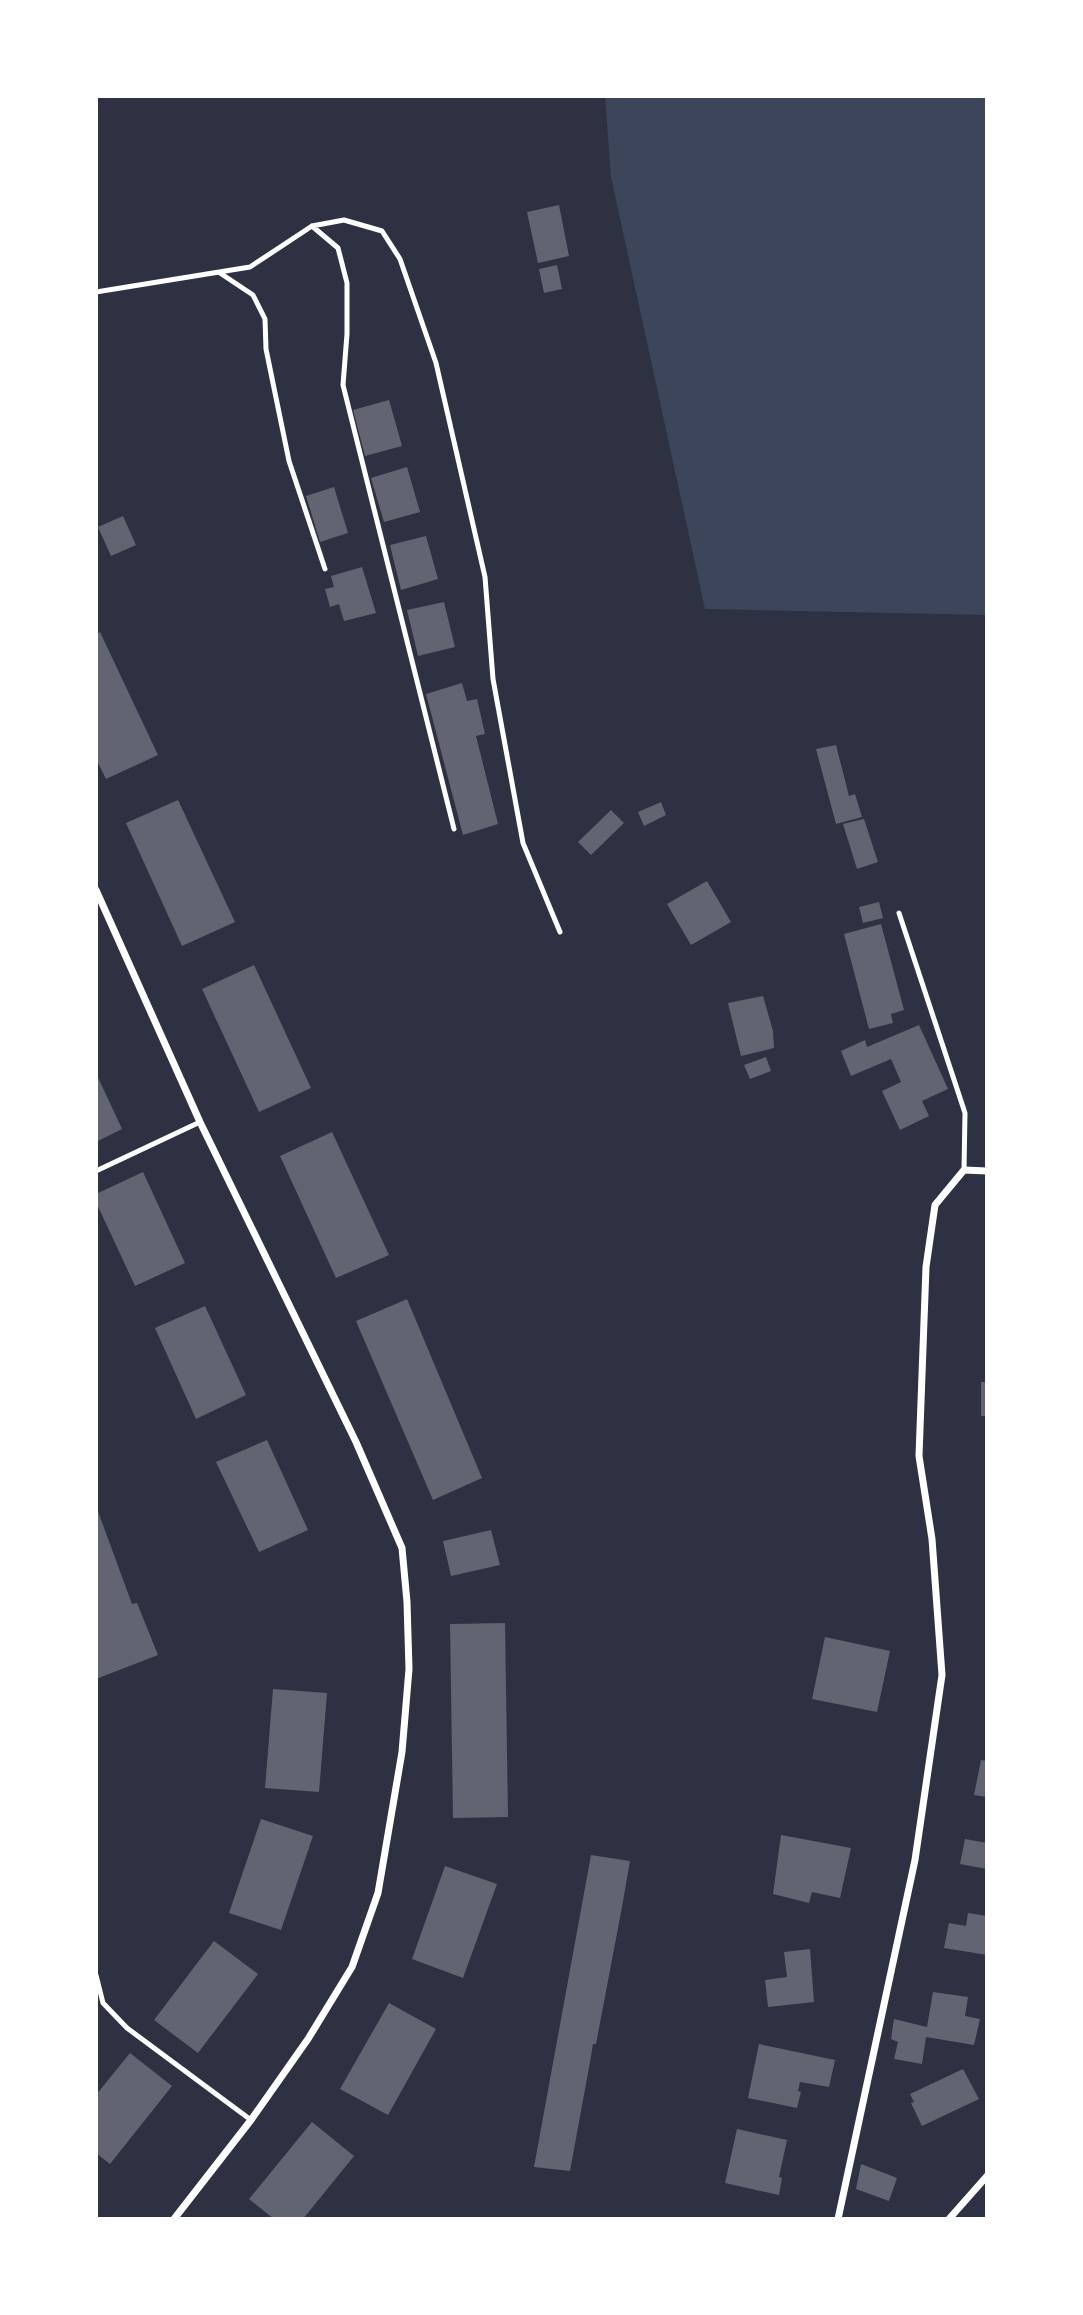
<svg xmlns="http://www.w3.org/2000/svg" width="1083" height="2315" font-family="'Open Sans',sans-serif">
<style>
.green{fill:#3c4559}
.building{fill:#626471}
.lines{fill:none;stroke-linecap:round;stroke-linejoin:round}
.service{stroke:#fff;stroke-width:5}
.minor{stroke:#fff;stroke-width:7}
</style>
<rect width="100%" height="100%" fill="#2d3142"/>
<path class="green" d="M605,96H987V615L705,609L611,177Z"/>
<path class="building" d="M559,205L569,256L538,263L527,212Z
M557,265L562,289L544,293L539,269Z
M389,400L402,446L365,456L353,410Z
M407,467L420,512L384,522L371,478Z
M334,487L348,533L320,542L306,496Z
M123,516L136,545L111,556L98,527Z
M426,536L438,579L401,590L390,545Z
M362,567L376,613L344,621L339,604L330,607L325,589L334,587L331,576Z
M444,602L455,647L418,656L407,610Z
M100,632L158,755L106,779L96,759V634Z
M462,683L467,701L477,699L485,734L476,736L498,824L463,835L426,694Z
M836,745L849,796L855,794L862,817L836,824L816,749Z
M178,800L235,922L182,946L126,823Z
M661,802L666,815L644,826L638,812Z
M611,810L624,823L591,855L578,842Z
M864,819L878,862L857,869L843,824Z
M707,881L731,922L691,945L667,904Z
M879,902L883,918L863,923L859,907Z
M881,924L904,1010L891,1014L893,1023L869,1029L844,934Z
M254,965L311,1088L259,1112L202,989Z
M763,996L773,1031L774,1048L741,1056L728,1003Z
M919,1025L948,1089L922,1101L929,1116L900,1130L882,1091L901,1082L891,1059L851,1076L841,1051L865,1040L867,1047Z
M766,1057L771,1071L750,1079L744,1065Z
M96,1073L122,1129L96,1142Z
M332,1132L389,1255L336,1278L280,1156Z
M143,1172L185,1263L135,1286L96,1202V1194Z
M407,1299L482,1478L433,1500L356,1321Z
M205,1306L246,1395L196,1419L155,1328Z
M981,1382H987V1416H981Z
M267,1440L308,1530L259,1552L216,1462Z
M96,1506L132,1604L137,1603L158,1655L96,1679Z
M491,1530L500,1565L451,1576L443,1541Z
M505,1623L508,1817L453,1818L450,1624Z
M825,1637L890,1651L877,1712L812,1699Z
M273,1689L327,1693L319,1792L265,1788Z
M981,1760L987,1761V1797L974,1795Z
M261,1819L313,1836L281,1930L229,1913Z
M781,1835L851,1848L840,1898L812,1892L809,1903L773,1894Z
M965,1839L987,1843V1869L960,1864Z
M591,1855L630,1861L622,1907L596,2044H593L590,2062L570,2171L534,2167Z
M445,1866L497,1884L463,1978L412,1959Z
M968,1913L987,1916V1955L944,1948L949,1923L966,1926Z
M214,1941L258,1974L198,2053L154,2020Z
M810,1949L814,2002L768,2007L765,1980L787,1977L784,1952Z
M933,1992L968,1997L965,2016L980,2019L974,2045L926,2037L922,2064L894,2059L898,2042L891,2039L894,2019L927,2027Z
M389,2003L436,2029L388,2115L340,2089Z
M759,2044L835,2060L829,2087L800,2082L798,2091L801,2092L797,2108L748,2098Z
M130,2053L172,2086L110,2164L96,2153V2095Z
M963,2069L979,2099L922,2126L911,2103L914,2102L910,2094Z
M312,2122L354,2156L303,2219H274L249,2199Z
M737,2129L787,2140L779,2177L782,2178L779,2195L725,2183Z
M861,2164L897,2178L889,2201L856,2189Z"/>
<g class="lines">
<path class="service" d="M312,226L338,248L347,283V334L343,385L454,829
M220,273L253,295L265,319L266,349L289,461L325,569
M96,292L250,267L312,226L344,220L382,231L400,259L436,363L485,577L493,679L523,843L560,932
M899,913L965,1113L964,1170
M96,1171L200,1122
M96,1975L103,2003L127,2028L251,2120"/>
<path class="minor" d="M96,890L200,1122L356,1442L402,1548L407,1602L409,1669L402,1752L378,1893L352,1967L308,2039L251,2120L174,2219
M838,2219L915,1860L942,1675L932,1539L919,1456L926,1267L935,1205L964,1170L987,1171
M949,2219L987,2176"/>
</g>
<rect width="1083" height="2315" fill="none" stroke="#ffffff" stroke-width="196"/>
</svg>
